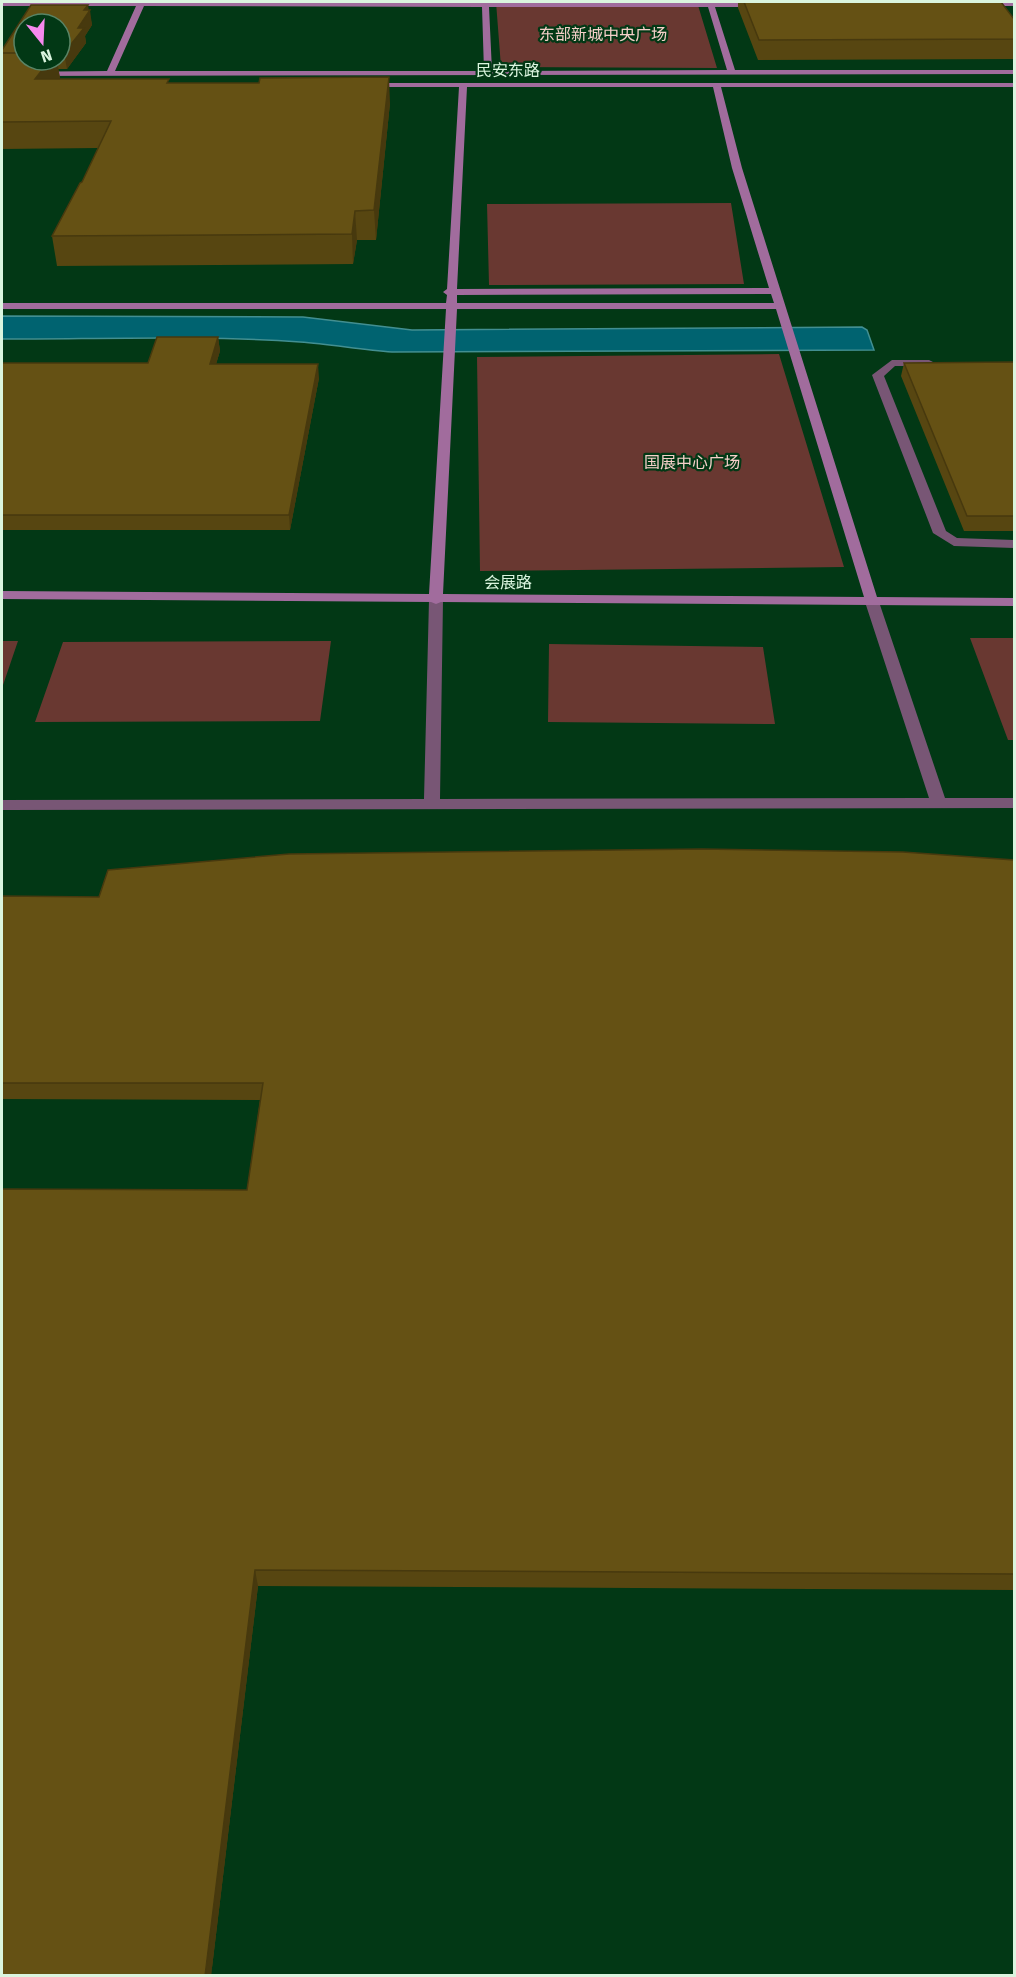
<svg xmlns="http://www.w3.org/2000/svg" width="1016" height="1977" font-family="'Fira Sans','Noto Sans SC',sans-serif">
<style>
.green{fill:#693831}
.water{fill:#006370;stroke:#428f91;stroke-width:1.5}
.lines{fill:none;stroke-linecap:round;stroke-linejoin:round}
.lane{fill:#785675;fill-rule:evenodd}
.street{fill:#785675;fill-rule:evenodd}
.secondary{fill:#a16c9d;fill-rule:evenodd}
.wall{fill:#574611;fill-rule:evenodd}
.shaded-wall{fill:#47390e}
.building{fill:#655114;stroke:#47390e;stroke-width:1.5}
.labels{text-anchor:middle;stroke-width:4.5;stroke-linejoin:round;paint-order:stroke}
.far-park-label{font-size:16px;fill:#f5cfc9;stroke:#023815}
.far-street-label{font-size:16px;fill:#dbf5df;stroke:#023815}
</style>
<rect width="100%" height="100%" fill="#023815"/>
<path class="green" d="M496,2H697L717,68L501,67Z
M731,203L744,284L489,285L487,204Z
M779,354L844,567L480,571L477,357Z
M970,638H1014V740H1008Z
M2,641H18L2,688Z
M331,641L320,721L35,722L63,642Z
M549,644L763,647L775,724L548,722Z"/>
<path class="water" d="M2,316L303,317L412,330L862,327L867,330L874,350L392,352C361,350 331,344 300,342C201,335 101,339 2,339Z"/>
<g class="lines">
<path class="lane" d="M436,596L443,600L440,799L929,798L865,602L872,598L879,602L945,798H1014V808L2,810V800L424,799L429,600Z"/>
<path class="street" d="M892,360H929L935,363L929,366H895L884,376L946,531L957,538L1014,540V548L954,546L933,533L872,375Z"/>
<path class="secondary" d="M2,2L762,3L765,7H715L735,70H1014V74L2,76V72L107,71L136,6H2ZM144,6L482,7L484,71H115ZM489,7H708L727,70L492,71Z
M975,2H1014V6H978Z
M363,83H1014V87H721L742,168L877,597L1014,598V606L441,602L436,604L431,602L2,599V591L429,594L446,309H2V303H446L447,295L443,292L447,289L459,87H363ZM467,87H713L732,168L769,288L457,289ZM771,294L774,303H457V295ZM457,309H776L864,597L443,594Z"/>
</g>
<path class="wall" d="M738,2H1001L1014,39V59L758,60L738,8Z
M89,10L92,25L85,36L86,43L67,69H58L60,78L59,79L169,83L390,103L376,240H357L353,264L57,266L52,236L82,182L98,148L2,149V50ZM60,24V60H24Z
M218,337L220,351L216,364L319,378L290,530H2V363H148Z
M1014,362V531H964L901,376L904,363Z
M1014,860V1590L258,1586L211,1976L247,1190L260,1100L2,1099V896L99,897Z"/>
<path class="shaded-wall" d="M88,5L89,11L90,10L92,25L85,36L86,43L67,69L64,53L84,10Z
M50,60H57L60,78L40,105L35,79Z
M389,77L390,103L376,240L374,210Z
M355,211L357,240L353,264L352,234Z
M218,337L220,351L212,378L210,364Z
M318,364L319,378L290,530L289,515Z
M255,1570L258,1586L211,1976H205Z"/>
<path class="building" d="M744,2H1001L1014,19V39L759,40Z
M31,5H88L84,10H90L78,28H84L64,53L60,54V24H24V53H2V50Z
M2,53H24V60H50L35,79H169L167,83H259L260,78L389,77L374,210L355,211L352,234L52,236L80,183L82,182L111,121L2,122Z
M157,337H218L210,364H318L289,515H2V363H148Z
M1014,362V516H967L904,363Z
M702,849L903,852L1014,860V1574L255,1570L205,1976H2V1189L247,1190L263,1083H2V896L99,897L108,870L289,854Z"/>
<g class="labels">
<g class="far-park-label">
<text x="603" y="40">东部新城中央广场</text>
<text x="692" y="468">国展中心广场</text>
</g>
<g class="far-street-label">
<text x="508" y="76">民安东路</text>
<text x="508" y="588">会展路</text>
</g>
</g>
<rect width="1016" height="1977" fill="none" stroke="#dbf5df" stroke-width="6"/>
<g transform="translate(42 42) rotate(162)"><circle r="28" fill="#023815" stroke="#598466" stroke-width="1.5"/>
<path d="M0-4.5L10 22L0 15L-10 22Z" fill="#f689ee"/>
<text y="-9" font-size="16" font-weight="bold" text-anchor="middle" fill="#dbf5df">N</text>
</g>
</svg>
